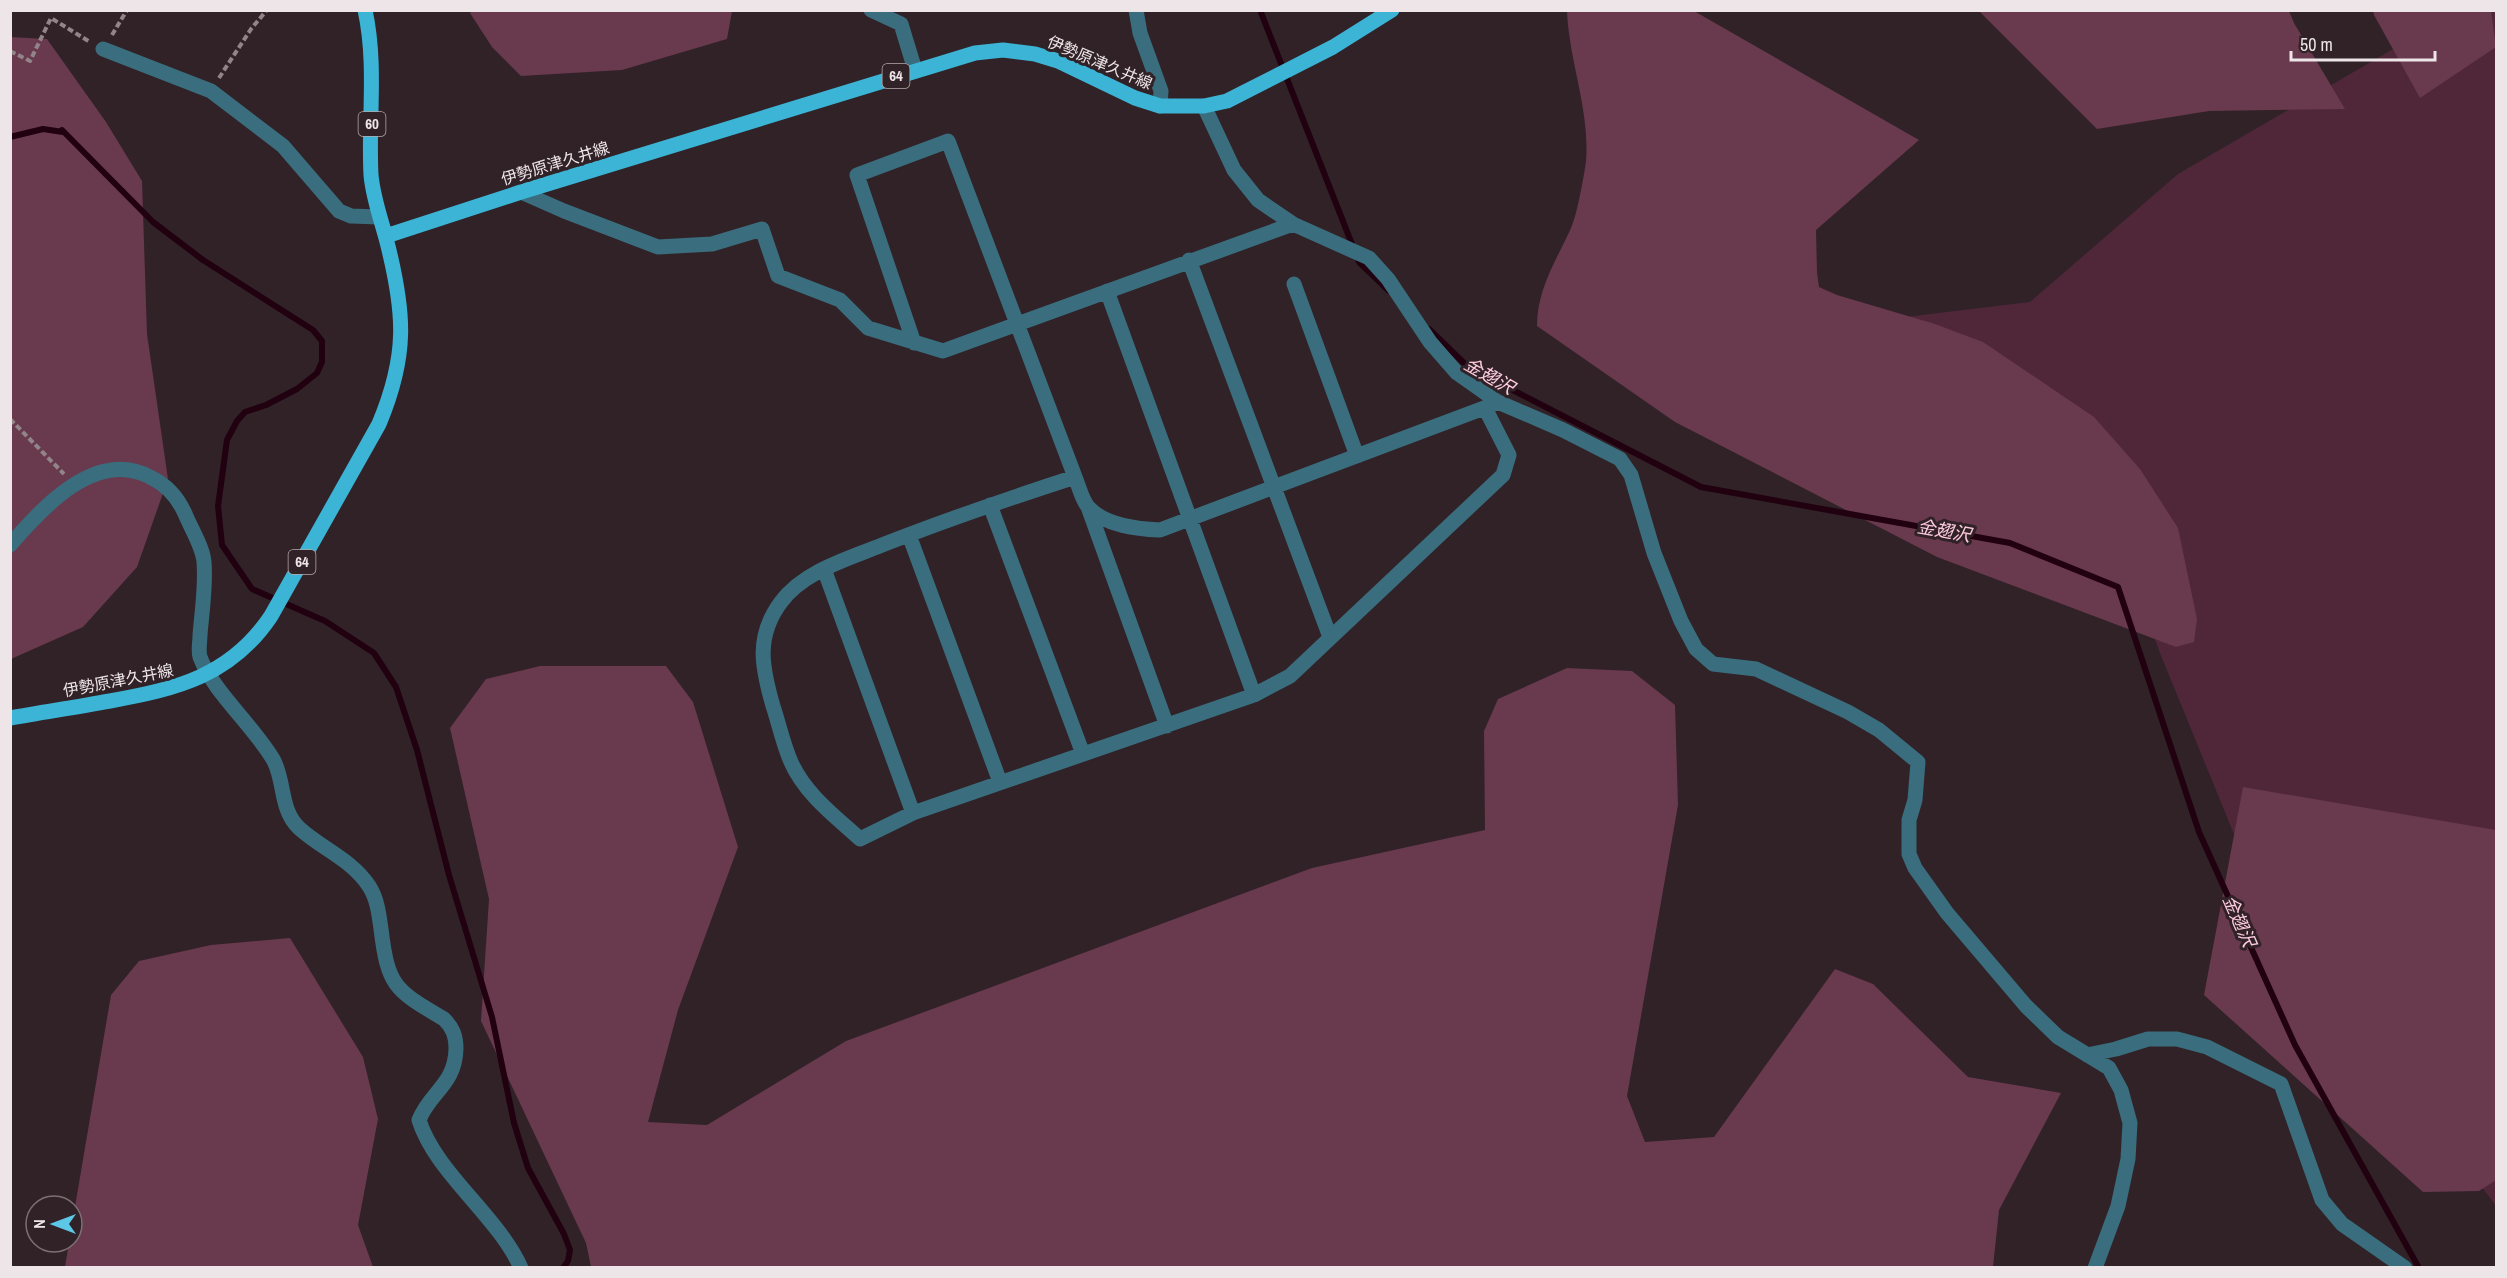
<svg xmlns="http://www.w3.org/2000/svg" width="2507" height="1278" font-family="'Archivo Narrow','Noto Sans JP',sans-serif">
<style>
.green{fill:#502739}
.forest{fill:#69394d}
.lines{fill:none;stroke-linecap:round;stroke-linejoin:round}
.stream{stroke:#21000f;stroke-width:6}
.path{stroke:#918589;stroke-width:4;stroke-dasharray:6 3;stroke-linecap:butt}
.street{stroke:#3a6d7d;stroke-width:15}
.primary{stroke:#3bb4d5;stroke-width:15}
.labels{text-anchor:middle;stroke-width:6;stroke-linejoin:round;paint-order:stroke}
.shield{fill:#302227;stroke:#b5aaae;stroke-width:1.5}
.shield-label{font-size:15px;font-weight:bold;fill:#eee5e8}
.street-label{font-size:16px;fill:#eee5e8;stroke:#302227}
.water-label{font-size:18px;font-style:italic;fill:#fecbde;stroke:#302227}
</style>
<rect width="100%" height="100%" fill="#302227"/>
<path class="green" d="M2430,11H2496V1206L2251,876L2160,653L2127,563L1814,328L2030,302L2178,174L2419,34Z"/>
<path class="forest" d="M473,10H732V11L727,39L622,70L521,76L492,47L470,13Z
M1567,11H1694L1919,140L1816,230L1817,272L1819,287L1837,295L1935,324L1983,342L2094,417L2140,469L2178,528L2197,619L2194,642L2176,647L1937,557L1675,422L1537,326C1537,289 1556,261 1571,228C1577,215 1584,176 1586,161C1590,110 1569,61 1567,11Z
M1979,11H2289L2294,23L2345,109L2209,111L2097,129Z
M2373,11H2491L2496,47L2420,98L2374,15Z
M10,37L47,39L106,122L142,181L147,334L168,479L137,567L83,627L11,659Z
M540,666H666L693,702L738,847L678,1010L648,1122L707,1125L846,1041L1312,868L1485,830L1484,731L1498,699L1567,668L1632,671L1675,705L1678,805L1627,1096L1645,1142L1714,1137L1835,969L1873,984L1968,1077L2061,1093L1999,1210L1993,1267H591L586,1243L481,1021L489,899L450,728L486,679Z
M2243,787L2496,830V1180L2479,1191L2423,1192L2204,995Z
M290,938L363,1057L378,1119L358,1225L373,1267H65L69,1242H72V1224L111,995L139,961L211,945Z"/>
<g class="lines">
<path class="stream" d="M1260,10L1359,262L1389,291
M10,137L43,129L63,132L62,130L153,222L203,260L313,330L322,341V362L317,373L297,389L266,405L245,412L237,421L227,440L218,506L222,545L252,589L325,621L374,653L396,687L417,750L449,875L492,1017L514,1123L528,1168L564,1234L570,1250L568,1261L563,1268
M1429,329L1468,367L1701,487L2010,543L2118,587L2199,832L2295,1045L2419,1268"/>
<path class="path" d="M112,35L127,10
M10,51L30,61L51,18L90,42
M219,78L251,29L267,10
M10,419L64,474"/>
<path class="street" d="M871,10L901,24L915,70
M1136,10L1140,33L1161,91L1160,106
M103,49L211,91L283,146L339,211L351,216L379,217
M1204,106L1234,170L1258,200L1293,224L1369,258L1388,279L1430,342L1457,373L1498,402L1563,430L1620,459L1631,475L1654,553L1681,621L1696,649L1713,664L1756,669L1848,712L1879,730L1918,762L1915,800L1909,820V854L1915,868L1947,913L2026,1006L2058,1037L2109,1068L2121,1090L2130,1123L2128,1159L2118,1206L2095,1268
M521,192L564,211L658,247L712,244L762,229L778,276L840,300L868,328L943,351L1293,224
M1189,260L1330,637
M1294,284L1357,456
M1107,291L1254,695
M914,343L857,175L948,141L1075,477C1079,486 1082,501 1089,508C1106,526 1138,529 1160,530L1492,405
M1075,477C1010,498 946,520 882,545C848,559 804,571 781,602C755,637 762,668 773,706C779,724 783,744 791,762C805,794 835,816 860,839L913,813L1254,695L1290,676L1503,475L1509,455L1485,408
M990,505L1083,754
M1088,507L1167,726
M909,535L1000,782
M10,545C42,508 96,448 150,477C167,485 179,499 186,516C192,530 203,548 204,562C206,586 202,611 200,635C200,642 198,651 200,657C213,692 255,727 274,761C285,783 280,810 299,828C322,849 351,859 369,886C377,898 379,914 381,929C388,987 395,990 444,1019C453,1028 456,1036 456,1049C455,1085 430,1092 419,1120C435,1172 498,1216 521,1268
M824,569L913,813
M2087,1055L2116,1049L2148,1039H2177L2207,1047L2281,1084L2322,1200L2342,1224L2405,1268"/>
<path class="primary" d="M386,236L521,192L975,53L1003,50L1035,54L1058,61L1135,98L1160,106H1204L1227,101L1333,47L1392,10
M10,718C44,712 77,707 110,701C177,689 231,676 271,616L379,424C408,355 405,313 387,242C381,219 373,198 371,175C368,120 377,65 365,10"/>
</g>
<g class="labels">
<g class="shield">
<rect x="882.5" y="64" width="27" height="24" rx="4.5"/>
<rect x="358.5" y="112" width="27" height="24" rx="4.5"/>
<rect x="288.5" y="550" width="27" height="24" rx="4.5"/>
</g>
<g class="shield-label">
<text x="896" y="81">64</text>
<text x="372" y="129">60</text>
<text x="302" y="567">64</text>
</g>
<g class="street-label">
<text transform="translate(1100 62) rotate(23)" y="6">伊勢原津久井線</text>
<text transform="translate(555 163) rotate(-17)" y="6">伊勢原津久井線</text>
<text transform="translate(118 680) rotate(-11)" y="6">伊勢原津久井線</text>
</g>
<g class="water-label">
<text transform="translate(1489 376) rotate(30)" y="6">金翅沢</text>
<text transform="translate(1944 531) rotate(10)" y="6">金翅沢</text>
<text transform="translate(2239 921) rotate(66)" y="6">金翅沢</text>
</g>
</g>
<rect width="2507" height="1278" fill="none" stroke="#eee5e8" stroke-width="24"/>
<g transform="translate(54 1224) rotate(270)"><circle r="28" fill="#302227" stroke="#7c7074" stroke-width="1.5"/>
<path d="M0-4.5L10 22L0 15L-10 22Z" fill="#5cc7e7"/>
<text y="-9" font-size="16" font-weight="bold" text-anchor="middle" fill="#eee5e8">N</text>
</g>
<path d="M2291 51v9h144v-9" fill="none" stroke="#eee5e8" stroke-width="3"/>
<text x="2300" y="51" font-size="18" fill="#eee5e8" stroke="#302227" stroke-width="4.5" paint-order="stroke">50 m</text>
</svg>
